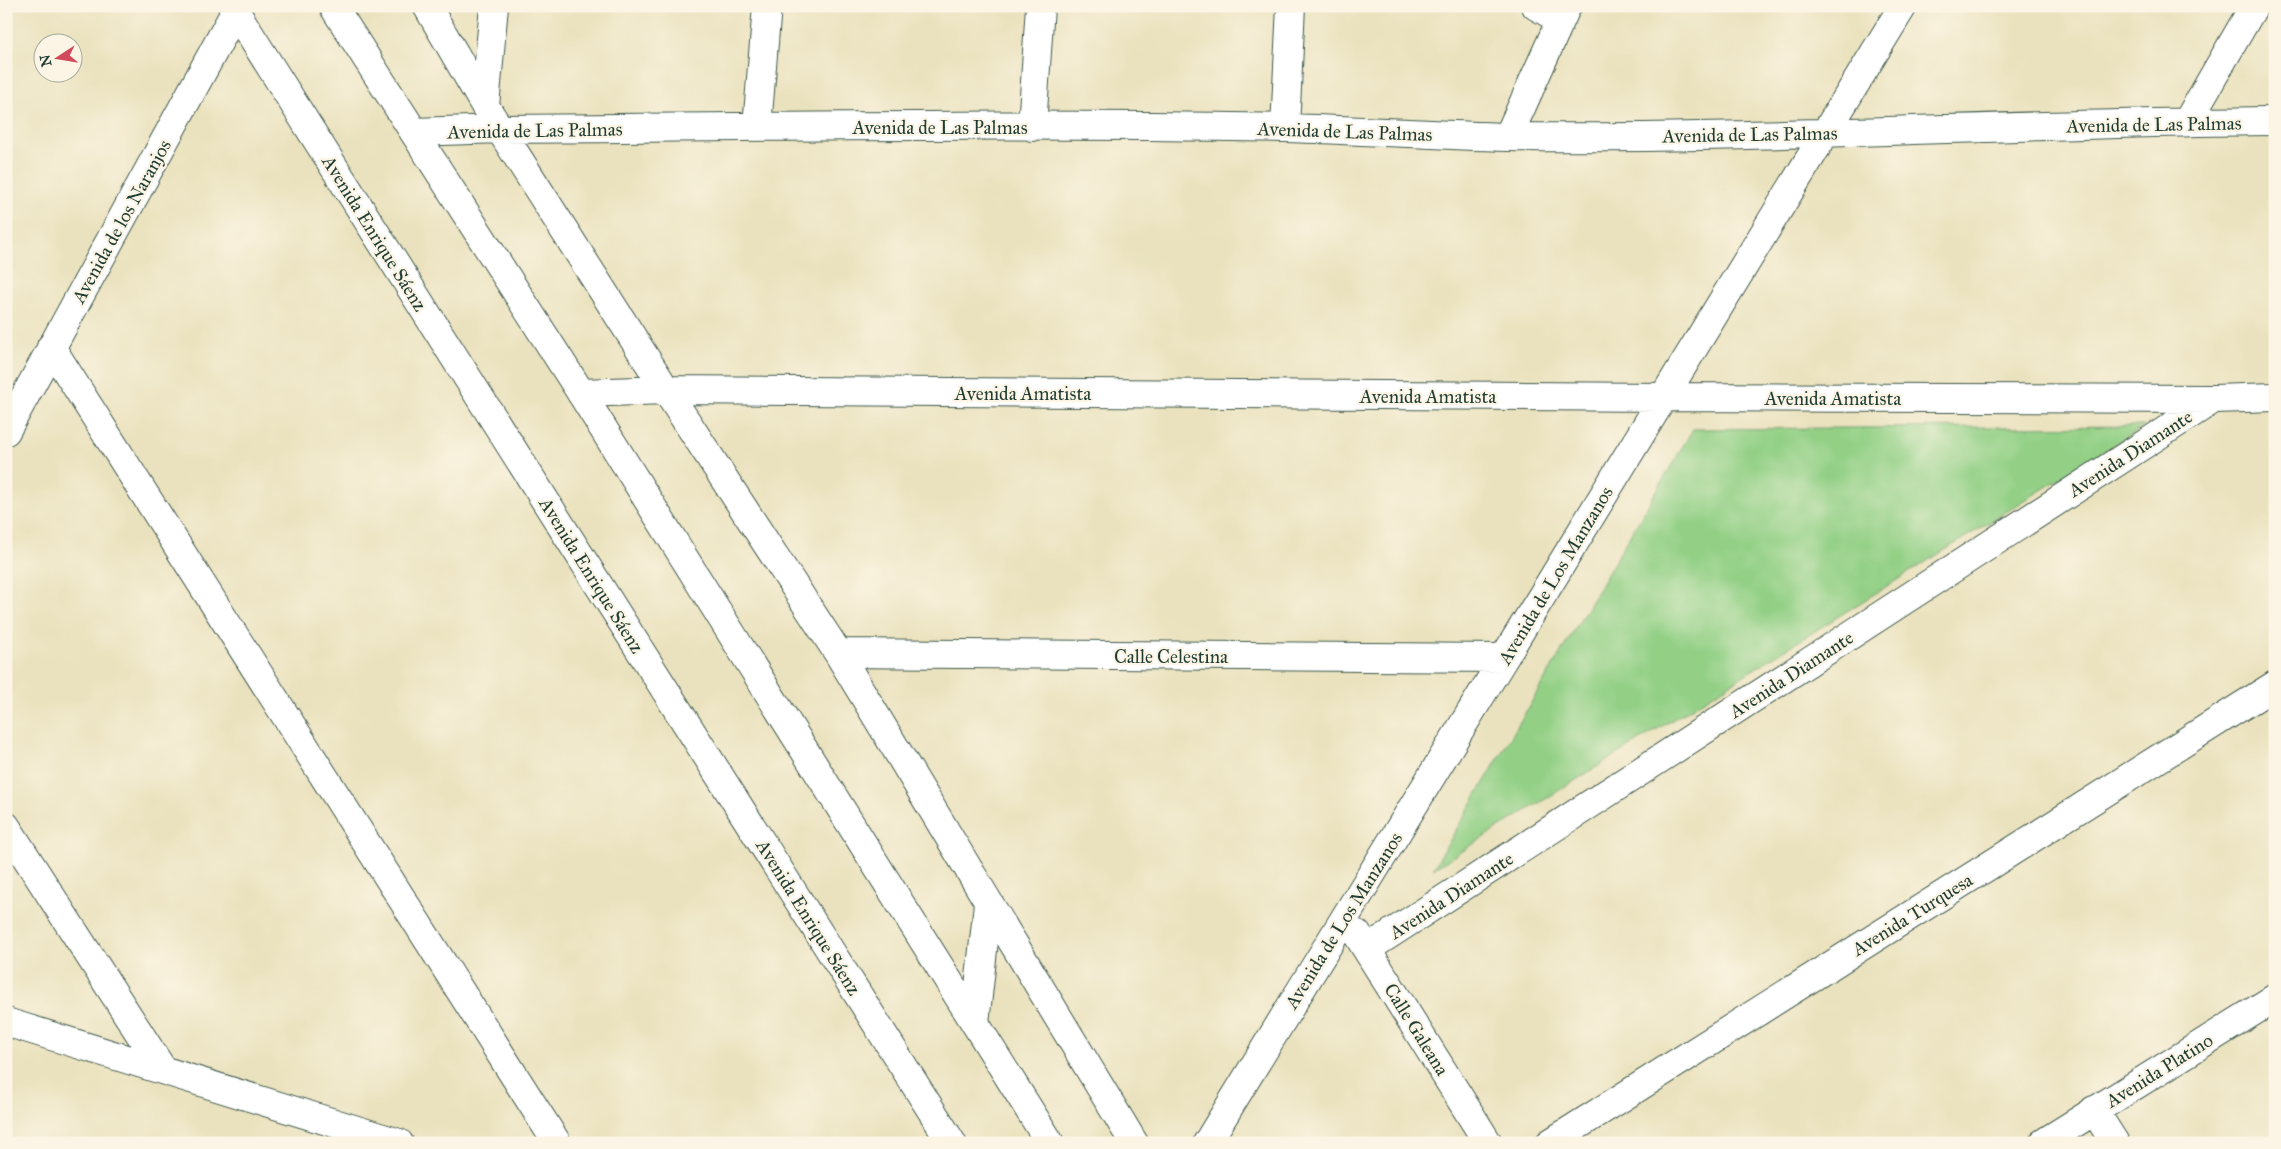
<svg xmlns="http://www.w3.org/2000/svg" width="2281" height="1149" font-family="'IM FELL Great Primer',serif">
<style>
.green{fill:#93d086;stroke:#59865d}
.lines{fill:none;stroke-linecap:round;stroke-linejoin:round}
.minor-casing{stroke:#3d5649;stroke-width:30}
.tertiary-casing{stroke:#3d5649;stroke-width:30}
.minor{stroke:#fff;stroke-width:28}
.tertiary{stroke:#fff;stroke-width:28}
.labels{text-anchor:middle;stroke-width:4.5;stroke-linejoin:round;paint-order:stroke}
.street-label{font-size:19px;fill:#1f3d34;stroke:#fcf5e5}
</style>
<rect width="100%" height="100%" fill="#fcf5e5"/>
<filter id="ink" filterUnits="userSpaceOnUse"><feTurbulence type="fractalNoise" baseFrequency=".02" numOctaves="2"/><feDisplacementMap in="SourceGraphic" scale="10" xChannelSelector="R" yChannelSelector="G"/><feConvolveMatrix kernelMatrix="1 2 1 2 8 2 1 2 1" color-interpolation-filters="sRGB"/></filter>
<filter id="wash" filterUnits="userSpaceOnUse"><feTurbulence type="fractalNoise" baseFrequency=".0096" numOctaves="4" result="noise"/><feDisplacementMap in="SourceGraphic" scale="20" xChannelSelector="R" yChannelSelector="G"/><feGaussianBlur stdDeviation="1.12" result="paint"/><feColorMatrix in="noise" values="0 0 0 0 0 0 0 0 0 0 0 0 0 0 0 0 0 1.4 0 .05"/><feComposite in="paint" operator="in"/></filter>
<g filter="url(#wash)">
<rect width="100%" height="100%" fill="#eae2be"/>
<path class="green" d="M2144,426L1433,869L1693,429Z"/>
</g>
<g filter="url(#ink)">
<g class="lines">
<g class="minor-casing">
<path id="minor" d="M427,6L485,106L666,390L838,653L1134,1143
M1536,6L1559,19
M485,106L494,6
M2187,122L2254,6
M757,127L767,6
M1032,127L1040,6
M1285,128L1291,6
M414,132L500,129C762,127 1024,123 1285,128C1359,130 1434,135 1508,137C1764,140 2019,123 2275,121
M1508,137L1567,6
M51,347L557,1143
M581,393L666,390L1663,397L2214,399L2275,397
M6,431L235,12
M838,653L1504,658
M6,826L163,1070
M1357,934L1488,1143
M1367,949L2214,399
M6,1022L399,1143
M2094,1110L2115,1143
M1207,1143L1903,6
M1550,1143L2275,685
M2043,1143L2275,998"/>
</g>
<g class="tertiary-casing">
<path id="tertiary" d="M232,6L952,1143
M333,6L581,393L1050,1143
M975,1023L988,904"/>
</g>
<use href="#minor" class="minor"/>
<use href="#tertiary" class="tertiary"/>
</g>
</g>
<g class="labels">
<g class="street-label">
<text transform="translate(2154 124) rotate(-1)" y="7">Avenida de Las Palmas</text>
<text x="940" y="134">Avenida de Las Palmas</text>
<text transform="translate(535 130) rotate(-1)" y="7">Avenida de Las Palmas</text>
<text transform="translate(1345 131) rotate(2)" y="7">Avenida de Las Palmas</text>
<text transform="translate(1750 134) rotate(-1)" y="7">Avenida de Las Palmas</text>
<text transform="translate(121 221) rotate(-61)" y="7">Avenida de los Naranjos</text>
<text transform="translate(375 233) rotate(58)" y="7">Avenida Enrique Sáenz</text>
<text x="1023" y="400">Avenida Amatista</text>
<text x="1428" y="403">Avenida Amatista</text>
<text x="1833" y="405">Avenida Amatista</text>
<text transform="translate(2130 453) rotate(-33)" y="7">Avenida Diamante</text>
<text transform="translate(592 575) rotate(58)" y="7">Avenida Enrique Sáenz</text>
<text transform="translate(1555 575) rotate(-59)" y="7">Avenida de Los Manzanos</text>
<text x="1171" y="663">Calle Celestina</text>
<text transform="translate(1791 674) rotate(-33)" y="7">Avenida Diamante</text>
<text transform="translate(1451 895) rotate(-33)" y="7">Avenida Diamante</text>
<text transform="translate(1912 914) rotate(-32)" y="7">Avenida Turquesa</text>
<text transform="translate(809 917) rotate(58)" y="7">Avenida Enrique Sáenz</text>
<text transform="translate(1343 920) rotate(-58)" y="7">Avenida de Los Manzanos</text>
<text transform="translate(1417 1029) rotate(58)" y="7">Calle Galeana</text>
<text transform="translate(2159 1070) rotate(-32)" y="7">Avenida Platino</text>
</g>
</g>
<rect width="2281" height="1149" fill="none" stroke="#fcf5e5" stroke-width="25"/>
<g transform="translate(58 58) rotate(258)"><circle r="24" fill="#fcf5e5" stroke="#a4ab9e"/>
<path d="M0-4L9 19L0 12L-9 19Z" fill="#d1495b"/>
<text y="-8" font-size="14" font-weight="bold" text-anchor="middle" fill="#1f3d34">N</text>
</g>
</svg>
